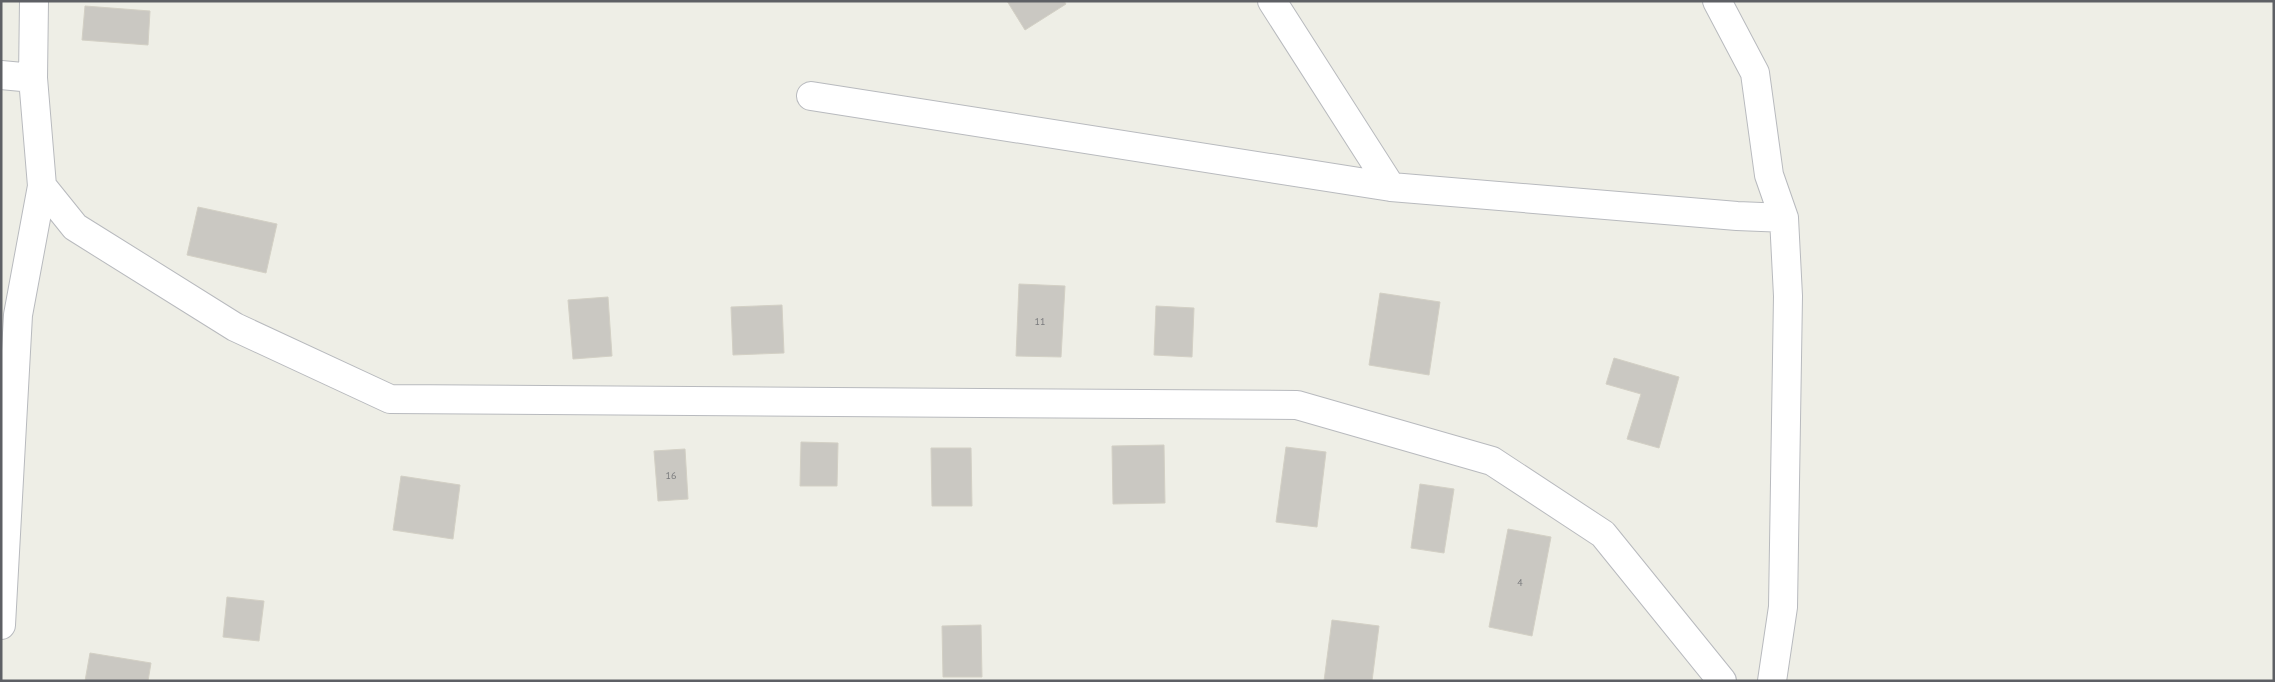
<svg xmlns="http://www.w3.org/2000/svg" width="2275" height="682" font-family="'PT Sans',sans-serif">
<style>
.building{fill:#cac8c2;stroke:#d3d0c5}
.lines{fill:none;stroke-linecap:round;stroke-linejoin:round}
.minor-casing{stroke:#b8babe;stroke-width:30}
.minor{stroke:#fff;stroke-width:28}
.labels{text-anchor:middle;stroke-width:4;stroke-linejoin:round;paint-order:stroke}
.number-label{font-size:10px;fill:#797a7c}
</style>
<rect width="100%" height="100%" fill="#eeeee6"/>
<path class="building" d="M1007,1H1064L1066,4L1025,30Z
M85,6L150,11L148,45L82,40Z
M198,207L277,224L266,273L187,255Z
M1019,284L1065,286L1061,357L1016,356Z
M1380,293L1440,302L1429,375L1369,365Z
M608,297L612,356L573,359L568,300Z
M782,305L784,353L733,355L731,307Z
M1156,306L1194,308L1192,357L1154,355Z
M1614,358L1679,377L1659,448L1627,439L1641,394L1606,384Z
M801,442L838,443L837,486H800Z
M1164,445L1165,503L1113,504L1112,446Z
M1286,447L1326,452L1317,527L1276,522Z
M931,448H971L972,506H932Z
M685,449L688,499L658,501L654,451Z
M401,476L460,485L453,539L393,530Z
M1420,484L1454,489L1444,553L1411,548Z
M1508,529L1551,537L1532,636L1489,627Z
M227,597L264,601L259,641L223,637Z
M1332,620L1379,626L1372,681H1324Z
M981,625L982,677H943L942,626Z
M90,653L151,663L148,681H85Z"/>
<g class="lines">
<g class="minor-casing">
<path id="minor" d="M1272,1L1391,187
M1717,1L1755,73L1769,175L1784,218
M1,75L33,78L42,186L18,315L1,625
M33,78L34,1
M811,96L1391,187L1737,216L1784,218L1788,296L1783,607L1772,681
M42,186L75,227L235,327L390,399L1297,405L1492,461L1603,534L1722,681"/>
</g>
<use href="#minor" class="minor"/>
</g>
<g class="labels">
<g class="number-label">
<text x="1040" y="325">11</text>
<text x="671" y="479">16</text>
<text x="1520" y="586">4</text>
</g>
</g>
<rect width="2275" height="682" fill="none" stroke="#5e6065" stroke-width="5"/>
</svg>
